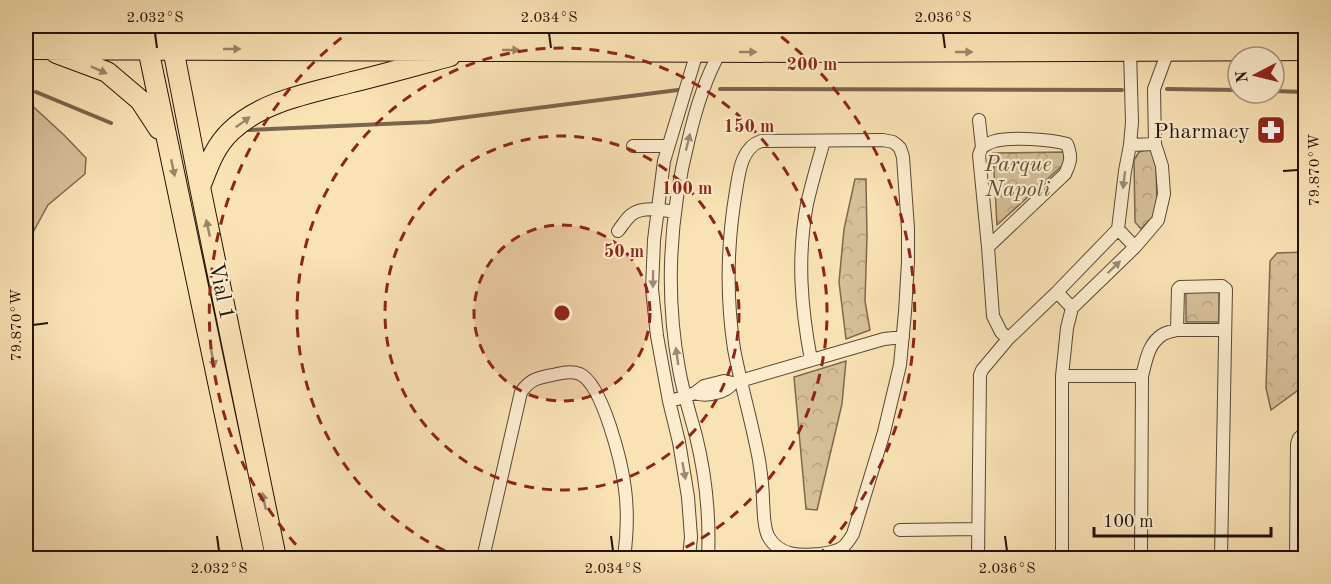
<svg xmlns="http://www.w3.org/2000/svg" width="1331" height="584" font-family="'Old Standard TT',serif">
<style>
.park{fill:url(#park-crowns);stroke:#7c6950;stroke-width:1.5}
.pitch{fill:#d5bf97;stroke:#7c6950;stroke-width:1.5}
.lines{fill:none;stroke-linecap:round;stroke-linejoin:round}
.stream{stroke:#78654d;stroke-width:4}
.minor-casing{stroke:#584734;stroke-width:14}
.primary-casing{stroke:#23130a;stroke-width:22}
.minor{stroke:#fbecce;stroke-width:12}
.primary{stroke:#f9e2b4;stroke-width:20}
.oneway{fill:#998568}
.oneway2{fill:#9a8a76}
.ticks{fill:none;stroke:#23130a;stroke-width:2}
.ring{fill:none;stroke:#8f2418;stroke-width:3;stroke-dasharray:10 8}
.labels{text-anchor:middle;stroke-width:4.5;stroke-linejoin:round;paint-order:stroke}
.poi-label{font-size:22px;fill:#23130a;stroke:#fbecce;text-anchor:end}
.park-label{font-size:22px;font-style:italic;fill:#614f3b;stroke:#fbecce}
.street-label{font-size:22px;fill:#23130a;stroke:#fbecce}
.centre{fill:#8f2418;stroke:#fbecce;stroke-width:3}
.ring-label{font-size:18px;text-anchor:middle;font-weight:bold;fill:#8f2418;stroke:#fbecce;stroke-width:4.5;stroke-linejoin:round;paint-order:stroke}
.neatline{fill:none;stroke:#23130a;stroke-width:2}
.ticks-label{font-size:15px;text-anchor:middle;fill:#23130a}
</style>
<defs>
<pattern id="park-crowns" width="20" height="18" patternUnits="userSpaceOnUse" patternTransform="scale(1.5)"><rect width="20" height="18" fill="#d5bf97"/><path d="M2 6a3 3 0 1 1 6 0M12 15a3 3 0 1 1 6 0" fill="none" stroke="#b7a381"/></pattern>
</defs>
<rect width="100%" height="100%" fill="#f9e2b4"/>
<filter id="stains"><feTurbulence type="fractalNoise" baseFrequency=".00333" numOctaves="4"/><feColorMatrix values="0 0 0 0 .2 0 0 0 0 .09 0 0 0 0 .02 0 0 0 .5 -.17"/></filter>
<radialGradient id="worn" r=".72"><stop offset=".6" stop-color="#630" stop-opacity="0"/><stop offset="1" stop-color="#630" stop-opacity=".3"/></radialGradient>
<path class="park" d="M1146,150H1151L1156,159L1157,212L1141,229L1135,222L1134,160L1139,152Z
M1064,152V164L997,225L993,153Z
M855,179H866L867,236L865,301L870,330L846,339L839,282L844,229Z
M1305,252V385L1271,410L1266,388L1270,261L1277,253Z
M1186,292H1219V322H1186Z
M846,361L842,404L817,510L806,509L794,377Z"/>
<path class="pitch" d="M26,100L65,136L86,158L85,174L48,205L26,245Z"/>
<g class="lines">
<path class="stream" d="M720,89L1122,90
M1167,89L1238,90
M1274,91L1304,92
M36,92L111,123
M248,130L429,122L678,90"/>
<g class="minor-casing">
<path id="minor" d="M979,120L982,147L979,155L988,247L993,316L1001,332L1008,339
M883,140L893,142L897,145L900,148L903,157L908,229V262L905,312L900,365L884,432L853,534C850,539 847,544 842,548C835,552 828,553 820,554C800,556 779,556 768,536C763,525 764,512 763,500C763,487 761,473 759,460C752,422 741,386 734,349C726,296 727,244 736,191C739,173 741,148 761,141Z
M1130,145L1155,144
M633,146H668
M982,147C986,145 990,142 995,141C1012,137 1050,139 1067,144C1072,157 1071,161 1065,174L988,247
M1118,229L1135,247
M618,231C622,226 626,219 631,215C642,206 662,210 675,212
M1057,292L1072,308L1067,328L1062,376V558
M1072,308L1135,247L1158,220L1164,194L1162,166L1155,144L1154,89L1168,51
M1177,330H1225
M811,360C801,307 797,257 807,204C812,182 818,162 824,141
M1062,376H1142
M695,393C706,397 726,393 733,383
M677,399L695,393L704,386L724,381L733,383L884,339L903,337
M900,530L978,529
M483,558L521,392C532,377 540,378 557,374C565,372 572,371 580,374C603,385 622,464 625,489C628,512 627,536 624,558
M689,558L691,537L688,497L679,442L669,401L657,336L652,289L654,240L664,161L697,52
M708,558C710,517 706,477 696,436C690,414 683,392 679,369C665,293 670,213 689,138C696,108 705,79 720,52
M978,558L980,375L982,370L1008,339L1057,292L1118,229L1125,171L1130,145L1132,122L1130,51
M1141,558L1142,376C1146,361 1148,344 1162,335C1166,332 1173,331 1177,330L1178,289L1180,287L1222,286L1226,289L1221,558
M1296,558L1297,444L1299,438L1306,432"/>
</g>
<g class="primary-casing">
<path id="primary" d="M26,32L792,34L1167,31H1306
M171,38L200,187L276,558
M146,39L255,558
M26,49L796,52L1306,50
M56,53L107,72L140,100L159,129
M200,187C208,167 214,147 231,131C262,101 311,93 352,82C385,74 417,65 450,56"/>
</g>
<use href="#minor" class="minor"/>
<use href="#primary" class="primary"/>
</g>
<defs><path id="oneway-solid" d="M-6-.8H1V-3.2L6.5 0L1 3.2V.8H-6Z" transform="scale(1.5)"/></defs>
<g class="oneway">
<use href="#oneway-solid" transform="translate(232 49)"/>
<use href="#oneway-solid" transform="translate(511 50)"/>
<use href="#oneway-solid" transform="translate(748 52)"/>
<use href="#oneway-solid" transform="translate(964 52)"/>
<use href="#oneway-solid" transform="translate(99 70) rotate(24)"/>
<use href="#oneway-solid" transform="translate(243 122) rotate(-36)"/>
<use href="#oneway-solid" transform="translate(173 168) rotate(78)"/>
<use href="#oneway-solid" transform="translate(208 228) rotate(-102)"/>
<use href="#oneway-solid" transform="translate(213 359) rotate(78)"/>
<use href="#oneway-solid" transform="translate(264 501) rotate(-102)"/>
</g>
<g class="oneway2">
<use href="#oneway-solid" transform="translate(688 142) rotate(-76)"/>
<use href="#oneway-solid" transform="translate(1124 180) rotate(97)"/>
<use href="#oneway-solid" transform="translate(1114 267) rotate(-44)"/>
<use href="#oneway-solid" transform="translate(653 279) rotate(91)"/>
<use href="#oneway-solid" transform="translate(677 356) rotate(-98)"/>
<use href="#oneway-solid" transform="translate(684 471) rotate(80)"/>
</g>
<path class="ticks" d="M155,33L157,48M549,33L551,48M943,33L945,48M1283,171L1298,170M33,325L48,323M217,536L219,551M611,536L613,551M1005,536L1007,551"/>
<circle cx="562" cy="313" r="88" fill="#8f2418" fill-opacity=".12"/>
<g class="ring">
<circle cx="562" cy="313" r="88"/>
<circle cx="562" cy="313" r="177"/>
<path d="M461 558A265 265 0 1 1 663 558"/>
<path d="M308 558A353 353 0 0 1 357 26M767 26A353 353 0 0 1 816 558"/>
</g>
<defs>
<g id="pharmacy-square" transform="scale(1.5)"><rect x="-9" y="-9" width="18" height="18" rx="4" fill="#8f2418" stroke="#fbecce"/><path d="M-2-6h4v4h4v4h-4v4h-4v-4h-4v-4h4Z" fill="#fff"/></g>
</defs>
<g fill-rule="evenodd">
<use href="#pharmacy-square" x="1271" y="130"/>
</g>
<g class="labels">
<g class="poi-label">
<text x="1250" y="138">Pharmacy</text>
</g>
<g class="park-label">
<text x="1018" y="171">Parque<tspan x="1018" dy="25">Napoli</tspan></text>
</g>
<g class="street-label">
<text transform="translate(223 291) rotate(78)" y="8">Vial 1</text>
</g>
</g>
<circle cx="562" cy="313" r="9" class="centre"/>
<g class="ring-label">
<text x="812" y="70">200 m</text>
<text x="749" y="132">150 m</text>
<text x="687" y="194">100 m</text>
<text x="624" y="257">50 m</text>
</g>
<rect width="1331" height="584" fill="none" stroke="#f9e2b4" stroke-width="66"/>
<g transform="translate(1256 75) rotate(263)"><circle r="28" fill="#fbecce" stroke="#a59580" stroke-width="1.5"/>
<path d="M0-4.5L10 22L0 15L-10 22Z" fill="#8f2418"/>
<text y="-9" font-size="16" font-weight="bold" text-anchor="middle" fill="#23130a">N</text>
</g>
<path d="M1094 527v9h177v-9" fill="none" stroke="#23130a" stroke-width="3"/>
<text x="1103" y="527" font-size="18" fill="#23130a" stroke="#fbecce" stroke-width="4.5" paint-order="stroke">100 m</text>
<rect x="33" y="33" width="1265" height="518" class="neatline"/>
<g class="ticks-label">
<text x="155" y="22">2.032°S</text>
<text x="549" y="22">2.034°S</text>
<text x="943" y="22">2.036°S</text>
<text transform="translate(1314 170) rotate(-90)" y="5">79.870°W</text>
<text transform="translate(16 325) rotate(-90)" y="5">79.870°W</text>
<text x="219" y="573">2.032°S</text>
<text x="613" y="573">2.034°S</text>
<text x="1007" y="573">2.036°S</text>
</g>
<rect width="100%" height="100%" filter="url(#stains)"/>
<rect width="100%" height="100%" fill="url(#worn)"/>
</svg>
